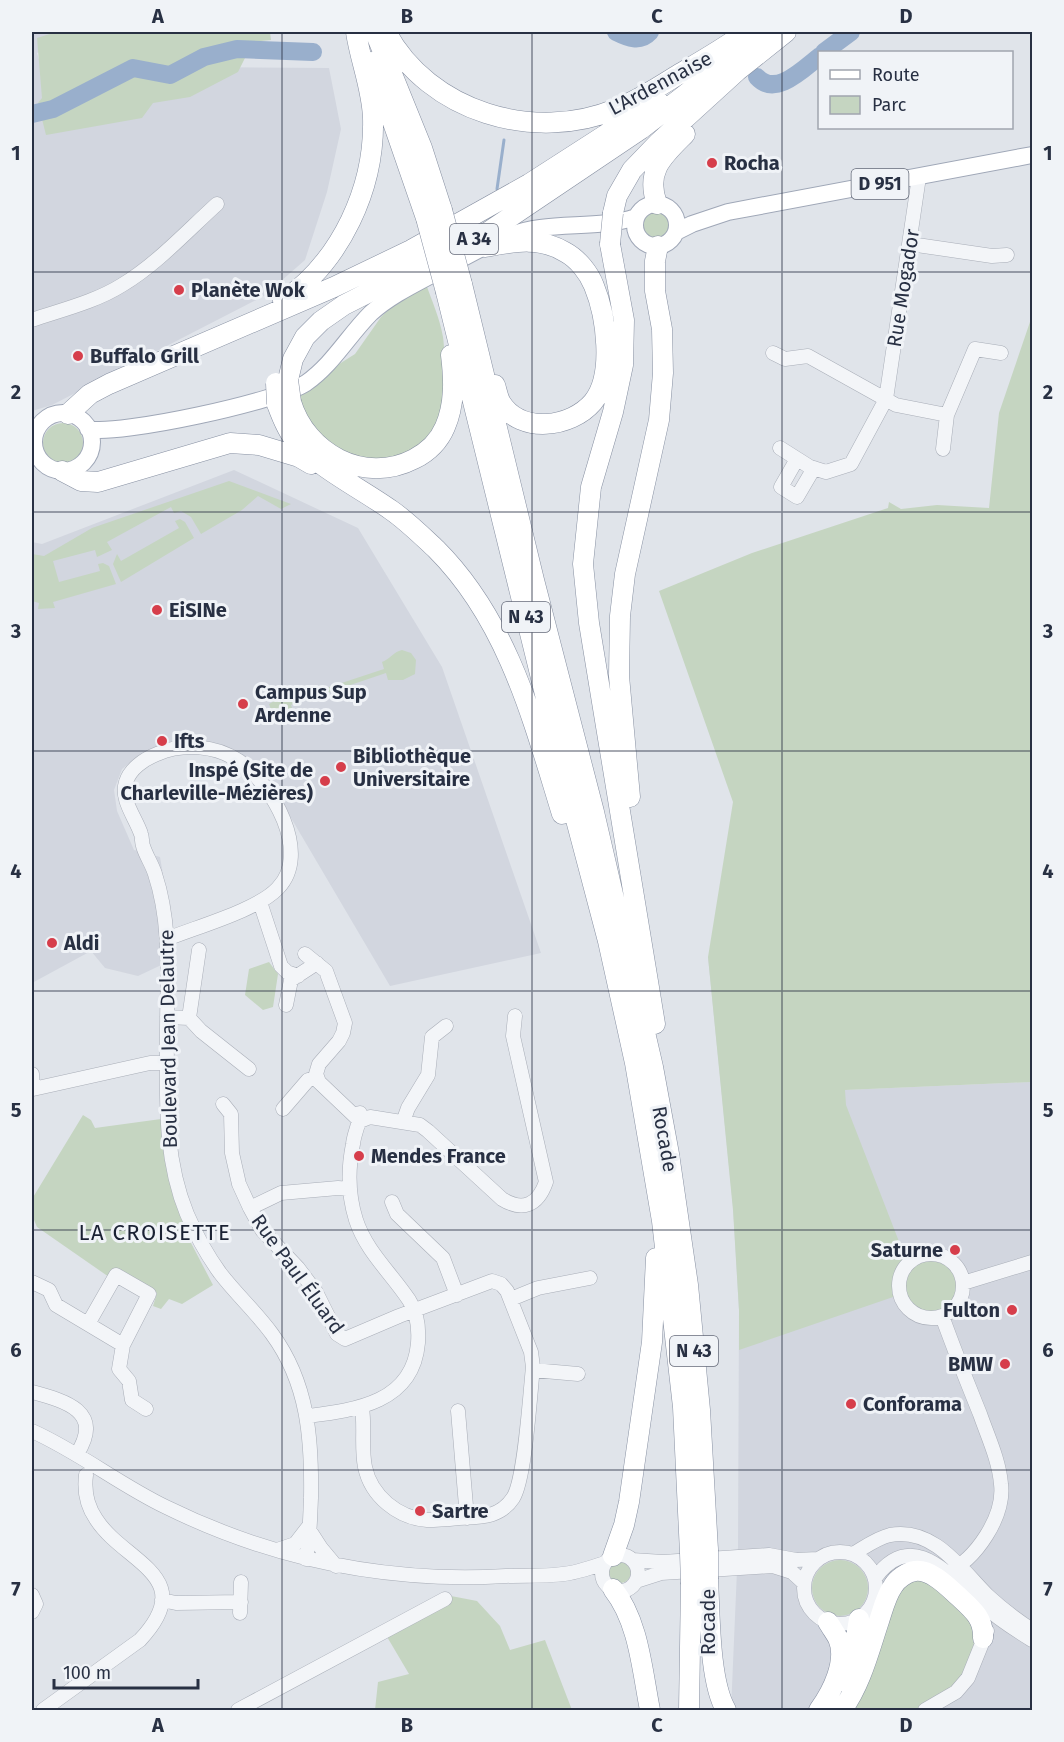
<svg xmlns="http://www.w3.org/2000/svg" width="1064" height="1742" font-family="'Fira Sans',sans-serif">
<style>
.built{fill:#d2d6df}
.green{fill:#c5d5c1}
.lines{fill:none;stroke-linecap:round;stroke-linejoin:round}
.stream{stroke:#99afcc;stroke-width:3}
.river{stroke:#99afcc;stroke-width:18}
.minor-casing{stroke:#a9aeb8;stroke-width:15}
.major-casing{stroke:#9fa7b7;stroke-width:18}
.highway-casing{stroke:#8790a2;stroke-width:21}
.minor{stroke:#f3f5f8;stroke-width:14}
.major{stroke:#fff;stroke-width:16}
.highway{stroke:#fff;stroke-width:20}
.highway-bridge-casing{stroke:#8790a2;stroke-width:21;stroke-linecap:butt}
.highway-bridge{stroke:#fff;stroke-width:20}
.grid{fill:none;stroke:#283043;stroke-width:1.5;stroke-opacity:0.55}
.poi-dot{fill:#d63e4b;stroke:#f0f3f7;stroke-width:2}
.labels{text-anchor:middle;stroke-width:6;stroke-linejoin:round;paint-order:stroke}
.shield{fill:#f0f3f7;stroke:#646a79;stroke-width:1.5}
.shield-label{font-size:18px;font-weight:bold;fill:#283043}
.street-label{font-size:20px;fill:#283043;stroke:#f0f3f7}
.poi-label{font-size:20px;font-weight:bold;fill:#283043;stroke:#f0f3f7;text-anchor:start}
.quarter-label{font-size:22px;letter-spacing:1.5px;fill:#1a2133;stroke:#f0f3f7}
.neatline{fill:none;stroke:#283043;stroke-width:2}
.grid-label{font-size:20px;text-anchor:middle;font-weight:bold;fill:#283043}
</style>
<rect width="100%" height="100%" fill="#e0e4ea"/>
<path class="built" d="M32,32H89L37,53L61,129L205,67L329,68L341,129L327,192L305,260L264,296L52,405L32,411Z
M234,470L358,528L442,667L541,953L390,986L274,789L261,769L236,751L218,744L197,740H180L140,755L122,769L114,790L117,811L134,850L160,857L174,941V959L138,976L105,968L91,951L32,983V542L42,544Z
M708,957L834,971L844,1090L1032,1082V1710H731L738,1547L739,1310L733,1206Z"/>
<path class="green" d="M56,32H270L271,40L261,41L246,56L238,72L190,97L153,103L142,118L46,135L38,103L42,98L37,38Z
M641 225a14 14 0 1 1 28 0a14 14 0 1 1-28 0Z
M426,284C432,301 440,319 443,337C445,350 446,392 444,406C442,417 434,429 427,438C384,488 304,451 298,390L355,354L381,317L399,299Z
M1032,316V1082L845,1090L846,1105L905,1257C895,1270 894,1280 896,1296L739,1350V1310L733,1210L708,957L733,802L659,591L752,553L888,508L889,502L901,509L937,505L989,508L999,413Z
M43 443a20 20 0 1 1 40 0a20 20 0 1 1-40 0Z
M229,481L291,504L281,509L258,496L242,510L201,534L191,517L181,511L174,513L171,507L107,542L112,550L97,557L95,550L53,561L59,582L100,571L98,564L103,563L109,566L116,584L53,602L55,608L38,609L39,603L32,601V554L44,556L92,528Z
M180,519L185,522L194,538L121,582L113,564L117,554L121,561L179,528L175,521Z
M402,650L411,653L416,660L415,674L403,680H388L386,673L291,705L293,711L274,718L269,704L287,694L290,700L384,669L382,662C390,659 393,652 402,650Z
M269,962L278,974L273,1007L263,1010L245,995L249,969Z
M83,1115L91,1120L95,1128L161,1119L169,1173L191,1243L213,1285L182,1304L169,1299L161,1309L153,1306L157,1293L117,1268L109,1277L37,1227L32,1215V1199Z
M903 1285a27 27 0 1 1 54 0a27 27 0 1 1-54 0Z
M812 1588a28 28 0 1 1 56 0a28 28 0 1 1-56 0Z
M609 1572a11 11 0 1 1 22 0a11 11 0 1 1-22 0Z
M921,1576L973,1614L976,1642L962,1678L947,1691L933,1697L917,1710H847L891,1594Z
M451,1596L477,1601L500,1626L510,1650L545,1640L572,1710H375L378,1682L409,1674L383,1630Z"/>
<g class="lines">
<path class="stream" d="M497,189L504,140"/>
<path class="river" d="M616,32C628,38 640,43 650,32
M824,52L851,32
M757,77C776,98 804,68 820,56
M32,114L53,109L133,68L170,75L204,57L237,49L313,52"/>
<g class="minor-casing">
<path id="minor" d="M910,244L992,256L1007,255
M32,320C61,310 95,302 122,285C157,264 187,231 217,204
M773,353L785,359L808,356L896,405L947,415
M780,448L810,467L826,472L851,464L886,399L919,177
M943,449L947,415L975,349L1001,353
M797,459L781,487L797,497L814,468
M260,902L281,966L287,972L298,976
M167,939C196,927 258,910 278,888C312,853 272,784 239,761C215,745 183,743 157,754C144,759 130,769 126,782C120,800 136,818 141,834C142,835 142,845 143,846C146,856 152,864 155,874C172,925 167,980 167,1033C167,1094 163,1156 187,1214C196,1235 207,1255 220,1273C236,1294 256,1312 272,1334C308,1383 312,1439 311,1498C310,1519 310,1539 306,1559
M305,954L326,971L345,1023L343,1033L339,1041L319,1064L316,1074L319,1082L360,1121L370,1117L420,1125L428,1131L502,1199C523,1212 538,1205 546,1182L513,1036L515,1016
M286,1005L291,980L317,963
M167,1017L189,1018L201,1031L249,1069
M189,1018L199,950
M32,1074L33,1089L150,1063H167
M223,1104L231,1114L232,1153L239,1184L250,1208L262,1230L298,1268L316,1292L337,1334L345,1339L399,1316L492,1281L501,1284L507,1291L531,1352L533,1367C530,1394 525,1480 513,1498C500,1518 480,1517 459,1518C449,1519 438,1520 427,1520C398,1518 371,1496 365,1467C361,1448 365,1427 362,1408
M283,1109L308,1080L317,1078
M403,1122L408,1108L428,1075L432,1037L446,1026
M392,1202L397,1214L443,1258L457,1295
M250,1208L281,1193L338,1188L350,1189
M899 1286a32 32 0 1 1 64 0a32 32 0 1 1-64 0Z
M32,1282L49,1290L56,1305L123,1345
M963,1283L1032,1262
M511,1299L538,1288L590,1278
M942,1316C954,1349 967,1382 980,1414C988,1437 999,1460 1001,1484C1005,1516 976,1560 946,1573
M88,1324L116,1275L149,1294L123,1345L119,1369L129,1381L132,1400L146,1409
M533,1370L578,1374
M32,1392C65,1401 104,1411 77,1454
M458,1411L467,1518
M308,1416C355,1410 413,1403 418,1343C419,1329 417,1312 409,1300C391,1273 366,1251 356,1220C348,1195 348,1169 353,1144C354,1133 360,1123 360,1113
M32,1431C79,1452 120,1485 166,1507C274,1560 386,1583 506,1576C527,1575 549,1577 570,1573C581,1571 593,1567 605,1563
M310,1531L321,1548L336,1566
M277,1550L295,1544L309,1526
M804 1588a36 36 0 1 1 72 0a36 36 0 1 1-72 0Z
M853,1554C865,1547 877,1538 890,1535C934,1527 961,1569 988,1596C1002,1609 1017,1620 1032,1630
M602 1573a18 18 0 1 1 36 0a18 18 0 1 1-36 0Z
M632,1560L663,1562L769,1555L796,1560L818,1559
M875,1578C912,1528 948,1574 980,1603C995,1616 1014,1629 1032,1640
M636,1581L661,1573L773,1566L792,1572L804,1583
M32,1595L36,1604L32,1612
M162,1600L176,1603L241,1602
M240,1613L241,1582
M43,1710L140,1640C200,1576 124,1563 96,1519C87,1506 84,1491 86,1475
M238,1710L445,1599
M925,1710L956,1692L968,1678L987,1631"/>
</g>
<g class="major-casing">
<path id="major" d="M635 225a21 21 0 1 1 42 0a21 21 0 1 1-42 0Z
M676,232L692,224L728,212L1032,155
M34 442a29 29 0 1 1 58 0a29 29 0 1 1-58 0Z
M88,429C119,436 279,401 306,383C333,364 348,336 371,313C391,295 417,283 441,270C462,259 483,246 506,237C548,219 594,231 636,217"/>
</g>
<g class="highway-casing">
<path id="highway" d="M375,32L422,148L442,210
M386,32C429,112 534,143 616,109C637,101 657,88 676,76C698,63 721,50 742,35
M372,62L426,218
M657,204C645,171 663,156 685,134
M613,213L617,196L632,170L658,143L737,71L786,32
M610,244L624,320L623,365L613,412L591,487L583,564L589,623L655,1024
M485,247C513,242 539,236 565,252C578,259 589,273 594,286C606,315 615,375 593,402C571,428 521,434 501,403C498,398 497,391 495,385
M462,284L534,580L594,812L653,1067L669,1154L688,1285L700,1410L708,1550
M446,292L575,816L608,941L635,1063L662,1221L683,1407L690,1553
M283,301C341,261 375,188 373,118C372,88 360,60 356,32
M288,380L293,359L305,337L321,321L344,305L488,232L641,129L766,32
M291,402C306,453 364,485 414,459C428,452 439,441 445,427C455,404 454,379 451,355
M277,404C282,418 288,433 298,444C321,469 363,490 391,510C407,521 422,536 436,549C508,621 533,720 562,814
M68,414L90,394L109,384L334,287L411,250L529,184L658,101
M62,471L81,481L98,482L230,443L259,445L299,457L311,464
M630,797L619,676L620,616L625,574L659,420L663,373L662,329L655,291V261L658,246
M613,1556L624,1525L629,1502L652,1342L656,1258
M708,1579C710,1614 709,1681 726,1710
M613,1589C639,1622 642,1670 650,1710
M847,1682L850,1674L859,1619
M689,1710L691,1584
M819,1710C832,1692 848,1661 838,1638C835,1633 831,1627 828,1622
M842,1710C861,1684 869,1651 879,1621C883,1609 886,1596 893,1586C897,1579 907,1572 915,1571C931,1569 948,1587 958,1596C972,1609 984,1618 983,1638"/>
</g>
<use href="#minor" class="minor"/>
<use href="#major" class="major"/>
<use href="#highway" class="highway"/>
<g class="highway-bridge-casing">
<path id="highway-bridge" d="M442,210L462,284
M426,218L446,292
M610,244L613,213
M288,380L291,402
M276,383L277,404
M708,1550V1579
M690,1553L691,1584"/>
</g>
<use href="#highway-bridge" class="highway-bridge"/>
</g>
<path class="grid" d="M282,32V1710M532,32V1710M782,32V1710M32,272H1032M32,512H1032M32,751H1032M32,991H1032M32,1230H1032M32,1470H1032"/>
<g class="poi-dot">
<circle cx="712" cy="163" r="6"/>
<circle cx="179" cy="290" r="6"/>
<circle cx="78" cy="356" r="6"/>
<circle cx="157" cy="610" r="6"/>
<circle cx="243" cy="704" r="6"/>
<circle cx="162" cy="741" r="6"/>
<circle cx="341" cy="767" r="6"/>
<circle cx="325" cy="781" r="6"/>
<circle cx="52" cy="943" r="6"/>
<circle cx="359" cy="1156" r="6"/>
<circle cx="955" cy="1250" r="6"/>
<circle cx="1012" cy="1310" r="6"/>
<circle cx="1005" cy="1364" r="6"/>
<circle cx="851" cy="1404" r="6"/>
<circle cx="420" cy="1511" r="6"/>
</g>
<g class="labels">
<g class="shield">
<rect x="851.5" y="169" width="57" height="30" rx="4.5"/>
<rect x="450" y="224" width="48" height="30" rx="4.5"/>
<rect x="502" y="602" width="48" height="30" rx="4.5"/>
<rect x="670" y="1336" width="48" height="30" rx="4.5"/>
</g>
<g class="shield-label">
<text x="880" y="190">D 951</text>
<text x="474" y="245">A 34</text>
<text x="526" y="623">N 43</text>
<text x="694" y="1357">N 43</text>
</g>
<g class="street-label">
<text transform="translate(660 83) rotate(-28)" y="7">L'Ardennaise</text>
<text transform="translate(903 288) rotate(-81)" y="7">Rue Mogador</text>
<text transform="translate(168 1039) rotate(-91)" y="7">Boulevard Jean Delautre</text>
<text transform="translate(665 1139) rotate(80)" y="7">Rocade</text>
<text transform="translate(298 1274) rotate(54)" y="7">Rue Paul Éluard</text>
<text transform="translate(708 1622) rotate(-90)" y="7">Rocade</text>
</g>
<g class="poi-label">
<text x="724" y="170">Rocha</text>
<text x="191" y="297">Planète Wok</text>
<text x="90" y="363">Buffalo Grill</text>
<text x="169" y="617">EiSINe</text>
<text x="255" y="699">Campus Sup<tspan x="255" dy="23">Ardenne</tspan></text>
<text x="174" y="748">Ifts</text>
<text x="353" y="763">Bibliothèque<tspan x="353" dy="23">Universitaire</tspan></text>
<text x="313" y="777" text-anchor="end">Inspé (Site de<tspan x="313" dy="23">Charleville-Mézières)</tspan></text>
<text x="64" y="950">Aldi</text>
<text x="371" y="1163">Mendes France</text>
<text x="943" y="1257" text-anchor="end">Saturne</text>
<text x="1000" y="1317" text-anchor="end">Fulton</text>
<text x="993" y="1371" text-anchor="end">BMW</text>
<text x="863" y="1411">Conforama</text>
<text x="432" y="1518">Sartre</text>
</g>
<g class="quarter-label">
<text x="155" y="1240">LA CROISETTE</text>
</g>
</g>
<rect width="1064" height="1742" fill="none" stroke="#f0f3f7" stroke-width="66"/>
<rect x="818" y="51" width="195" height="78" fill="#f0f3f7" stroke="#a0a5af" stroke-width="1.5"/>
<rect x="830" y="70" width="30" height="9" fill="#ffffff" stroke="#a0a5af" stroke-width="1.5"/>
<text x="872" y="81" font-size="18" fill="#283043">Route</text>
<rect x="830" y="96" width="30" height="18" fill="#c5d5c1" stroke="#a0a5af" stroke-width="1.5"/>
<text x="872" y="111" font-size="18" fill="#283043">Parc</text>
<path d="M54 1679v9h144v-9" fill="none" stroke="#283043" stroke-width="3"/>
<text x="63" y="1679" font-size="18" fill="#283043" stroke="#f0f3f7" stroke-width="4.5" paint-order="stroke">100 m</text>
<rect x="33" y="33" width="998" height="1676" class="neatline"/>
<g class="grid-label">
<text x="158" y="23">A</text>
<text x="407" y="23">B</text>
<text x="657" y="23">C</text>
<text x="906" y="23">D</text>
<text x="16" y="160">1</text>
<text x="1048" y="160">1</text>
<text x="16" y="399">2</text>
<text x="1048" y="399">2</text>
<text x="16" y="638">3</text>
<text x="1048" y="638">3</text>
<text x="16" y="878">4</text>
<text x="1048" y="878">4</text>
<text x="16" y="1117">5</text>
<text x="1048" y="1117">5</text>
<text x="16" y="1357">6</text>
<text x="1048" y="1357">6</text>
<text x="16" y="1596">7</text>
<text x="1048" y="1596">7</text>
<text x="158" y="1732">A</text>
<text x="407" y="1732">B</text>
<text x="657" y="1732">C</text>
<text x="906" y="1732">D</text>
</g>
</svg>
